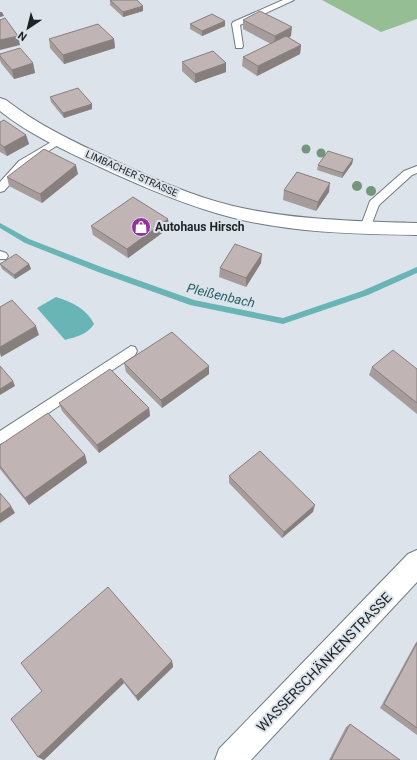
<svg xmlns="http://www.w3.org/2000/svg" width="417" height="760" font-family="Roboto,sans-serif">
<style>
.green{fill:#95be94}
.water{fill:#69b5b6}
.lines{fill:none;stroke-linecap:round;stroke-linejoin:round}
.stream{fill:#69b5b6;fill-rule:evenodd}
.service-casing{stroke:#747a80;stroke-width:2}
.minor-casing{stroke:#747a80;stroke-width:2}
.tertiary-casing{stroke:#747a80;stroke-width:2}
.service{fill:#fff;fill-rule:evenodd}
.minor{fill:#fff;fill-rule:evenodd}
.tertiary{fill:#fff;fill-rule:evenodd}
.tree{fill:#73967a}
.wall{fill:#a59c9b}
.shaded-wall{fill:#867f7e}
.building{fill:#c0b5b4;stroke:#867f7e}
.labels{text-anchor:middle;stroke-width:4;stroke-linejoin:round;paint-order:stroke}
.far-street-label{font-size:10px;fill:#1f2224;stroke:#dce3ea}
.poi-label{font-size:12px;font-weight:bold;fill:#1f2224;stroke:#dce3ea;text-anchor:start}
.water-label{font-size:13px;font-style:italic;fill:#226162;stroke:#dce3ea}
.near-street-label{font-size:14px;fill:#1f2224;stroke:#dce3ea}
</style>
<rect width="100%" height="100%" fill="#dce3ea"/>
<path class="green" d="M322,0H417V19L381,32Z"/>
<path class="water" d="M56,297C72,302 87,309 94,324C88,334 76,337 65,340L37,308Z"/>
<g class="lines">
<path class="stream" d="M0,223L29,239L104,268L194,300L283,318L362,291L417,267V273L368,295L283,324L190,305L98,272L25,243L0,228Z"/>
<g class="service-casing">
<path id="service" d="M283,0H294L240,25L243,46L242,48H236L232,24L233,22Z
M58,138L61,139L63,141L61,143L27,165L4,191L0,192V182L19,161Z
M417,166V173L412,175L379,205L369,231H361L360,228L370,201L404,171Z
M0,251L6,253L8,256L6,259H0Z
M131,346L135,347L137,351L135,355L5,442L0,444V431Z"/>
</g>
<g class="minor-casing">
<path id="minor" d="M417,550V582L251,760H215L219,749L408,554Z"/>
</g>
<g class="tertiary-casing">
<path id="tertiary" d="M0,98L6,100C38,125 74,142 111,159C150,177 191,196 233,206C293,220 355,221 417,223V235C355,234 291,233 230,217C185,205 143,187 100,167C66,151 30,135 0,111Z"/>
</g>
<use href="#service" class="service"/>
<use href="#minor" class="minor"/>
<use href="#tertiary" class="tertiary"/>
</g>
<g class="tree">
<circle cx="306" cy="149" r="4.5"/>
<circle cx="321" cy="153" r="4.5"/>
<circle cx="357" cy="186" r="5"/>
<circle cx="371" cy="191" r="5"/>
</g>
<path class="wall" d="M110,0L143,6V11L123,17L110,5Z
M243,20L291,36L289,38L301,45L300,54L257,76L242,66L243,57L271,44L243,29Z
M225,21V26L202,36L190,29V24Z
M49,39H114L115,48L64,64L50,48Z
M0,54L33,63L35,73L14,79L1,63L0,60Z
M182,62L226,63V72L195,83L182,71Z
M50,97L92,109L64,118L51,102Z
M0,122L26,135L29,144L7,156L0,152Z
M353,159L352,164L342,178L317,170L318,165Z
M78,174L42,203L9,186L7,177Z
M284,190L329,192L316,211L283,200Z
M168,219L169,228L128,258L93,235L91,226Z
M261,263L246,287L219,277L220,268Z
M0,264H29L31,269L15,279L2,269Z
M124,363L209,374L162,408L126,372Z
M372,367L417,369V414L369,375Z
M59,403L149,408L150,416L99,453L62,411Z
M0,445L85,455L87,463L29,505L0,469Z
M229,476L313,512L282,538L229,483Z
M417,641V735L380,708L415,644Z
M172,661L173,667L138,701L124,683L44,760L38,757L11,719Z
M350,724L400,760H329L346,727Z"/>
<path class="shaded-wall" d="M143,6V11L123,17V12Z
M0,12H2L4,16L0,17Z
M225,21V26L202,36V31Z
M292,27L291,36L274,45L275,36Z
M18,36L20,45L0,50V40Z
M114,39L115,48L64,64L63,55Z
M301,45L300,54L257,76L258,66Z
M33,63L35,73L14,79L12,70Z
M226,63V72L195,83V74Z
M92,104V109L64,118L63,113Z
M26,135L29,144L7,156L4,147Z
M353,159L352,164L342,178L343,173Z
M76,165L78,174L42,203L40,194Z
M330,183L329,192L316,211L318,202Z
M168,219L169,228L128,258L127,249Z
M262,254L261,263L246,287V278Z
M29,264L31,269L15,279L14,275Z
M36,326L39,335L1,357L0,353V347Z
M209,366V374L162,408L161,400Z
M13,381L15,386L0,395V389Z
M149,408L150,416L99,453L97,445Z
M85,455L87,463L29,505L25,498Z
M315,505L313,512L282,538L284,532Z
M11,506L15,513L0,523V514Z
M172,661L173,667L138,701L136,696Z
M121,678L124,683L44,760L38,757Z"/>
<path class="building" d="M110,0H137L143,6L123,12Z
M260,11L292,27L275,36L243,20Z
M212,14L225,21L202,31L190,24Z
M5,18L18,36L0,40V20Z
M98,24L114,39L63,55L49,39Z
M286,36L301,45L258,66L243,57Z
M20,48L33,63L12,70L0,56V54Z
M213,51L226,63L195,74L182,62Z
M78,88L92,104L63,113L50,97Z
M4,120L26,135L4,147L0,144V122Z
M44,149L76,165L40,194L7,177Z
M328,151L353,159L343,173L318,165Z
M297,172L330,183L318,202L284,190Z
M133,197L168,219L127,249L91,226Z
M235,244L262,254L246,278L220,268Z
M16,254L29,264L14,275L0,264Z
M12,300L36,326L0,347V307Z
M172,332L209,366L161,400L124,363Z
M393,350L417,369V403L372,367Z
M0,366L13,381L0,389Z
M110,369L149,408L97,445L59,403Z
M48,413L85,455L25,498L0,466V445Z
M260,451L315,505L284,532L229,476Z
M0,493L11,506L0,514Z
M108,587L172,661L136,696L121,678L38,757L11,719L42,691L21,663Z
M417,643V728L384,704Z
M350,724L400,760H331Z"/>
<defs>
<g id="shop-disc" transform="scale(1)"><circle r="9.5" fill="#933299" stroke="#dce3ea"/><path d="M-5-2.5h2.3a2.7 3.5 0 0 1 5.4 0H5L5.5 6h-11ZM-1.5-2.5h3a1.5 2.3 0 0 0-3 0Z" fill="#fff"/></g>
</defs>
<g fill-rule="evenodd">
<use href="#shop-disc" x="141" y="227"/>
</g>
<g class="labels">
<g class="far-street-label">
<text transform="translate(132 173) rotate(24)" y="4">LIMBACHER STRASSE</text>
</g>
<g class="poi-label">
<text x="155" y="231">Autohaus Hirsch</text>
</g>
<g class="water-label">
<text transform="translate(221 295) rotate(13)" y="5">Pleißenbach</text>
</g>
<g class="near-street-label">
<text transform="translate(324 662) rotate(-46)" y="5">WASSERSCHÄNKENSTRASSE</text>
</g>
</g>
<g transform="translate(28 28) rotate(215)" stroke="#dce3ea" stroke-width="3" paint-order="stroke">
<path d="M0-3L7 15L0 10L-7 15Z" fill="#1f2224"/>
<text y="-6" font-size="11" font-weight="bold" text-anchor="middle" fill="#1f2224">N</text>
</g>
</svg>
